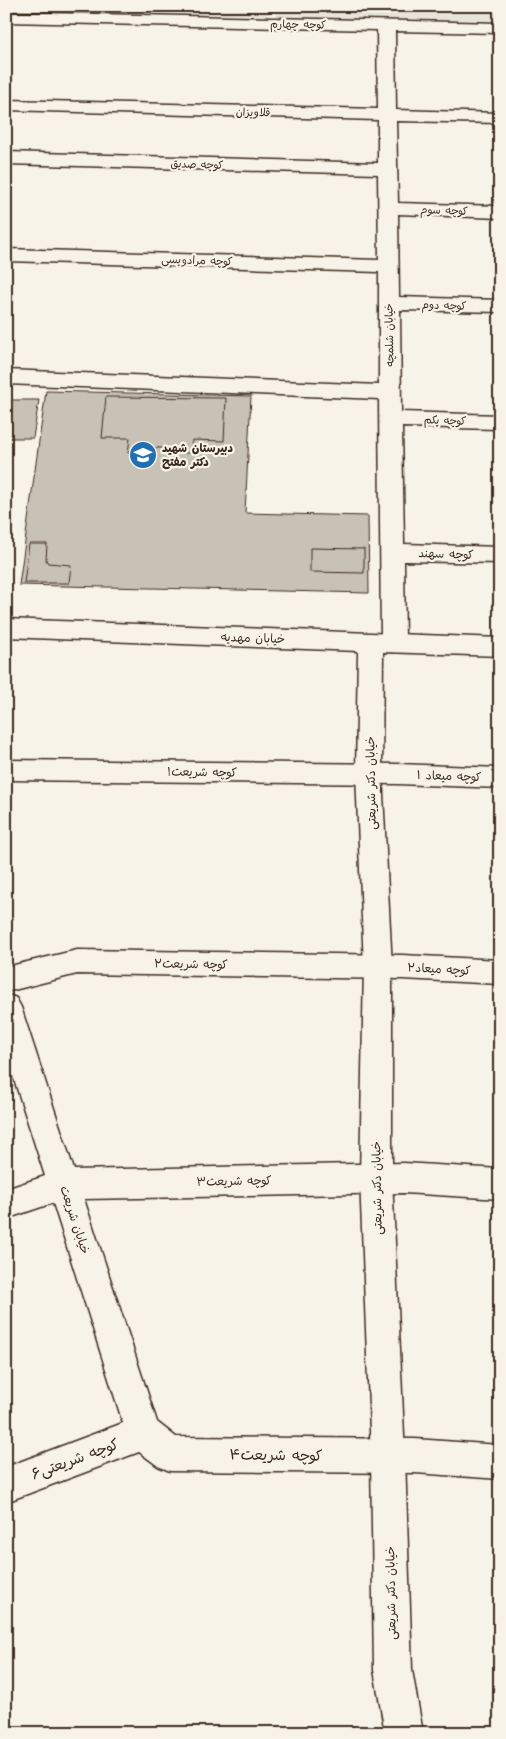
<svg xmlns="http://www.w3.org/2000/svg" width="506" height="1739" font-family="Kalam,'Playpen Sans Arabic',sans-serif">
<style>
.built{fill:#e9e4d9}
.building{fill:#c8c1b6;stroke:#3b2a1e}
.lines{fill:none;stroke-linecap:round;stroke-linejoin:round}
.street-casing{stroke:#3b2a1e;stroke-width:3}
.secondary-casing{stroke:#3b2a1e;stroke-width:3}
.street{fill:#f7f3e8;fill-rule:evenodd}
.secondary{fill:#f7f3e8;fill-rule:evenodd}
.labels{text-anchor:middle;stroke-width:4.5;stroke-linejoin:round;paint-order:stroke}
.far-street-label{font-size:11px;fill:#3b2a1e;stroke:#f7f3e8}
.poi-label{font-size:12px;font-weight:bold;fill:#3b2a1e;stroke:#f7f3e8;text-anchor:start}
.street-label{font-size:12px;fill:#3b2a1e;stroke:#f7f3e8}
.near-street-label{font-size:15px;fill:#3b2a1e;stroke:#f7f3e8}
</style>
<rect width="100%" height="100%" fill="#f7f3e8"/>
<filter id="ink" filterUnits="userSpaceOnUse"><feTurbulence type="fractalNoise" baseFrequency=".02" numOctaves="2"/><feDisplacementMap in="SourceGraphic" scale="10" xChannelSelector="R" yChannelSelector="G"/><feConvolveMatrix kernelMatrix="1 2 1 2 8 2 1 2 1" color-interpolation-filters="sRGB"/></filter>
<g filter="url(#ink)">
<path class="built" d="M6,6H270L269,18L6,12Z
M276,6H500V24L275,20Z"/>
<path class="building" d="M6,388L12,389L10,400H39L33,438H6Z
M46,391L251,396L245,513L368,516L369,593L19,585Z
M106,397L226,398L224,441L192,440L191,453H164V448H155V453H128L130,438H102Z
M29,544H47L46,560L48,563L71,565L69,583H24Z
M310,548L364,549V573L310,572Z"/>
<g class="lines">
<g class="street-casing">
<path id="street" d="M6,12L500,23V33L395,31L396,110L500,113V123L396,121L398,203L500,206V218L398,214L399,297L500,300V312L400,310L401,412L500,415V429L402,427L404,544L500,547V563L404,561L405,643L402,650L393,652L384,650L381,643L379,399L6,384V370L379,385V272L6,261V249L379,260L378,174L6,164V152L378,163V120L6,110V100L378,109L377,30L6,22Z
M6,760L398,764L500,768V788L398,784L6,780Z
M77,950L402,955L500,960V984L402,979L77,974L6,992V967Z
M6,994L16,998L21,1007L74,1170L404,1163L500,1169V1199L404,1193L84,1199L157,1422L176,1437L415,1439L500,1445V1479L415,1473L170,1471L158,1466L139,1452L6,1502V1467L123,1423L53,1203L6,1219V1189L45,1176L6,1054Z"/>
</g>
<g class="secondary-casing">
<path id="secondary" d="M6,619L500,638V656L383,652L382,774L392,967V1178L405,1457L412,1670L423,1733H385L374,1670L371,1457L360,1178L364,967L356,774L358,651L6,637Z"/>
</g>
<use href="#street" class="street"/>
<use href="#secondary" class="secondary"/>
</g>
</g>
<defs>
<g id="school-disc" transform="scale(1.4375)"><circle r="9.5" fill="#1f6fb2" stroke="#f7f3e8"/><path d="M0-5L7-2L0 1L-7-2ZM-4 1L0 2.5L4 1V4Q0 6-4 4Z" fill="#fff"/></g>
</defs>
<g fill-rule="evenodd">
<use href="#school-disc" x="143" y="455"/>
</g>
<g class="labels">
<g class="far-street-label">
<text transform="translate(298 24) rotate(1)" y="4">کوچه چهارم</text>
<text transform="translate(253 112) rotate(1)" y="4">قلاویزان</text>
<text transform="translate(197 164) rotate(2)" y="4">کوچه صدیق</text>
<text transform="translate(444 210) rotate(2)" y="4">کوچه سوم</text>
<text transform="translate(197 260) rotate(2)" y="4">کوچه مرادویسی</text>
<text transform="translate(444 305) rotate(2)" y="4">کوچه دوم</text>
<text transform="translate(389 335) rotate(-91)" y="4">خیابان شلمچه</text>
<text transform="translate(445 420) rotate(2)" y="4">کوچه یکم</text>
</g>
<g class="poi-label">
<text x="162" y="452">دبیرستان شهید<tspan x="162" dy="14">دکتر مفتح</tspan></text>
</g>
<g class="street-label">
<text transform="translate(446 554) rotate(2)" y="4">کوچه سهند</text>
<text transform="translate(253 638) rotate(2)" y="4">خیابان مهدیه</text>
<text transform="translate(202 772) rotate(1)" y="4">کوچه شریعت۱</text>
<text transform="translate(449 776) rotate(2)" y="4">کوچه میعاد ۱</text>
<text transform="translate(371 783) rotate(-91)" y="4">خیابان دکتر شریعتی</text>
<text transform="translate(191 964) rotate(1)" y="4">کوچه شریعت۲</text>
<text transform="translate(439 969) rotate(3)" y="4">کوچه میعاد۲</text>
<text transform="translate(234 1181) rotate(-1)" y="4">کوچه شریعت۳</text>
<text transform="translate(377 1188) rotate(-91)" y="4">خیابان دکتر شریعتی</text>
<text transform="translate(75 1220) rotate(72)" y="4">خیابان شریعت</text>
<text transform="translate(391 1593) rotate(-91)" y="4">خیابان دکتر شریعتی</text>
</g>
<g class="near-street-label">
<text transform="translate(276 1455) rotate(1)" y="5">کوچه شریعت۴</text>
<text transform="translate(75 1459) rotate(-20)" y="5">کوچه شریعتی۶</text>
</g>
</g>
<rect width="506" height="1739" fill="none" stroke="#f7f3e8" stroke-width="25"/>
<rect x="12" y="12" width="481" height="1714" fill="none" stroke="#3b2a1e" stroke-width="2" filter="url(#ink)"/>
</svg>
